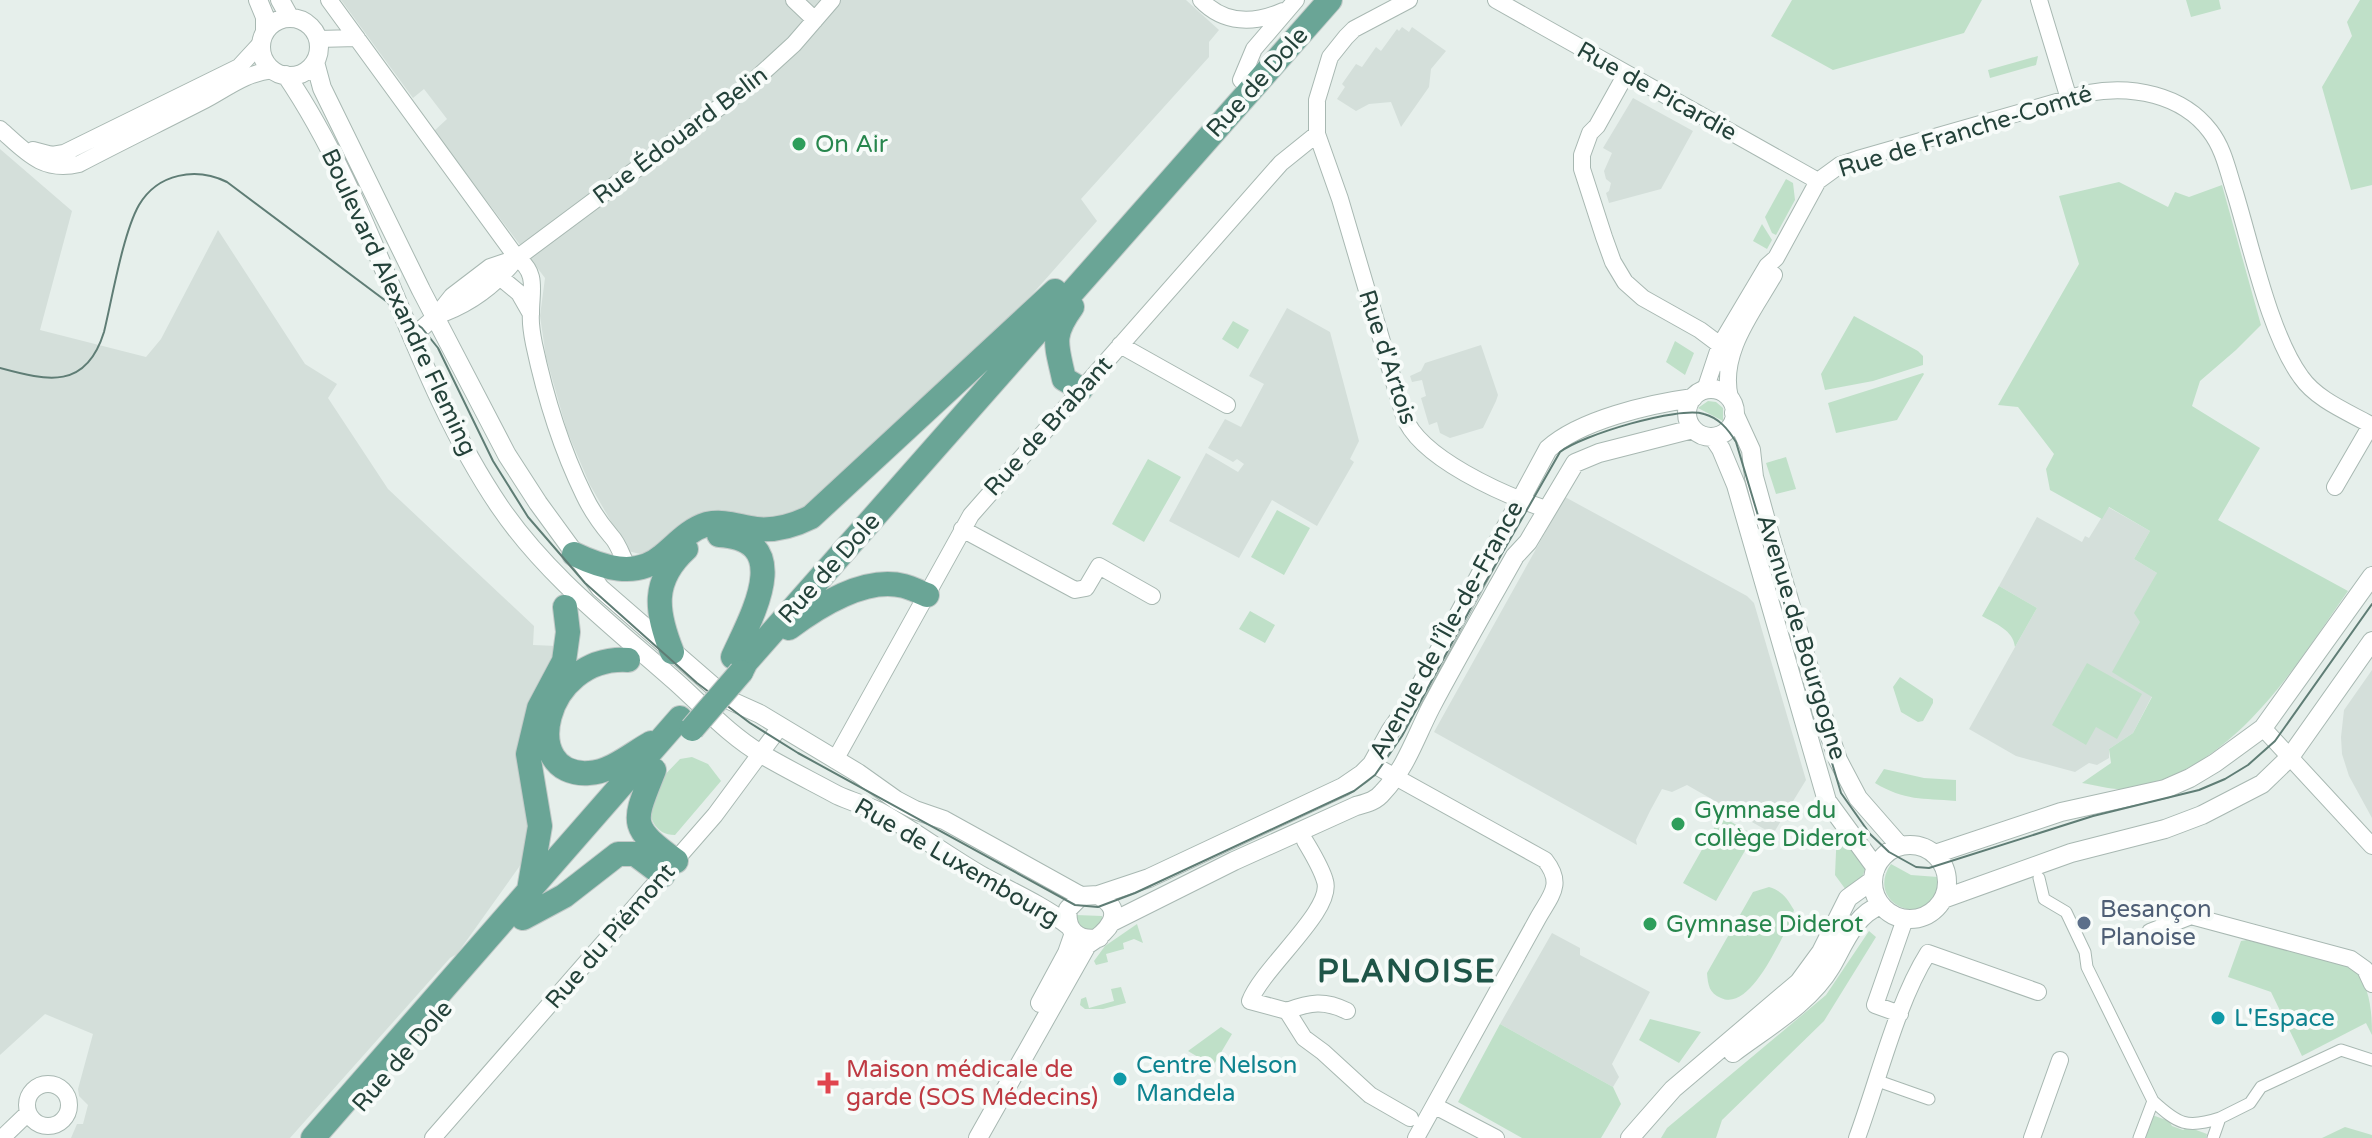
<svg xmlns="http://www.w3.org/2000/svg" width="2372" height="1138" font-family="'Varela Round',sans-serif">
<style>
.built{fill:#d4dfda}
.green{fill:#bfe0c8}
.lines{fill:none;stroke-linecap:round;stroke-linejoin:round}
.pedestrian-casing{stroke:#a8b8b2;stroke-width:13}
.minor-casing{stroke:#a8b8b2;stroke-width:18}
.tertiary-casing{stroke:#a8b8b2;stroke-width:20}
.primary-casing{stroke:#c2cac8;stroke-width:26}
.pedestrian{stroke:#fff;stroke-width:11}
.minor{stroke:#fff;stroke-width:16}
.tertiary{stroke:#fff;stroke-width:18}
.primary{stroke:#6aa596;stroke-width:24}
.tram{stroke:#5f7d75;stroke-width:2}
.primary-bridge-casing{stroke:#c2cac8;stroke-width:26;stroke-linecap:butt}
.primary-bridge{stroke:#6aa596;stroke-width:24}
.leisure-dot{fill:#2e9e5b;stroke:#f7fbf9;stroke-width:3}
.service-dot{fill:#5c6f8a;stroke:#f7fbf9;stroke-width:3}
.culture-dot{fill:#0f9aa8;stroke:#f7fbf9;stroke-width:3}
.health-dot{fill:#e0444e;stroke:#f7fbf9;stroke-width:3}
.labels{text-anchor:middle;stroke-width:8;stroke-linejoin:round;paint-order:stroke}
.street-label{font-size:24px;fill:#24423a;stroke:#f7fbf9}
.leisure-label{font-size:24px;fill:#27864d;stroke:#f7fbf9;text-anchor:start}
.service-label{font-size:24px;fill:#4e5e75;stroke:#f7fbf9;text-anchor:start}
.culture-label{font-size:24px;fill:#0d838f;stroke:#f7fbf9;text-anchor:start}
.health-label{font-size:24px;fill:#be3a42;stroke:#f7fbf9;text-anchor:start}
.district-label{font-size:32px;font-weight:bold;letter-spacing:2px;fill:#1f5548;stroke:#f7fbf9}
</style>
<rect width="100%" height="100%" fill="#e6efeb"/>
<path class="built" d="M341,0H1186L1219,30L1209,42V57L1081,199L1097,221L1021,307L800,513L771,524L702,516L648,556L628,551L590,485L567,431L546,357L540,316L545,278L434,131L447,119L424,89L413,98Z
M1402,27L1409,32L1412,27L1446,51L1431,69L1429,87L1401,127L1391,102L1369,104L1356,111L1337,99L1345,87L1342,84L1356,64L1362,67L1376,47L1381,51L1397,29L1399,31Z
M1633,98L1693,131L1661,189L1609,203L1606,193L1609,191L1611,183L1606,179L1604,171L1612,153L1603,148Z
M0,149L72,211L40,330L146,357L161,339L218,230L305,364L337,384L328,398L388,489L534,626L533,645L557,646L551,668L531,826L524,860L457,954L450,958L290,1138H71L77,1124H83L88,1105L79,1096L78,1089L93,1034L45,1014L0,1055Z
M1287,308L1330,332L1359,441L1350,459L1354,462L1317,526L1272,500L1239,558L1169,521L1206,453L1238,472L1244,464L1237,459L1233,462L1208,448L1225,419L1241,427L1264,384L1249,376Z
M1481,345L1498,395L1496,401L1483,428L1450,438L1440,433L1437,422L1429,425L1421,398L1426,396L1422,380L1412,382L1410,376L1421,371L1425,363Z
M1565,497L1747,596L1754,603L1806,780L1773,834L1687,785L1672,792L1662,789L1650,811L1636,840L1637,845L1434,732Z
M2108,507L2150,531L2134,559L2157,573L2141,622L2152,696L2133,733L2109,749V758L2097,765L2089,763L2075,772L2016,756L1969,729L2037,608L1999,586L2037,517L2082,542L2085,536L2089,538Z
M2372,670V818L2349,776L2342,754L2341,737L2344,710Z
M1552,933L1580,948V955L1650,992L1612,1064L1619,1077L1613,1087L1500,1024Z"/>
<path class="green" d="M1792,0H1982L1964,33L1833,70L1771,36Z
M2186,0H2219L2221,9L2191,17Z
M2360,0H2372V185L2351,190L2322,87L2352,36L2347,22Z
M2038,56L2036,65L1990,78L1988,70Z
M1786,179L1793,183L1795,200L1776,235L1772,233L1765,217Z
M2119,182L2168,207L2175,192L2189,197L2222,185L2261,325L2236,350L2200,381L2192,406L2260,448L2218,520L2348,591C2292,671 2231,774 2125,789C2112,790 2095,785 2082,783L2111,763L2109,749L2133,733L2152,697L2112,672L2140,622L2134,613L2157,573L2134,559L2150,531L2109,507L2102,519L2050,490L2046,469L2054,454L2018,407L1998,405L2079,264L2059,196Z
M1762,224L1772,240L1767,249L1753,241Z
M1854,316L1918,351L1923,356V365L1873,381L1825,390L1821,374Z
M1233,321L1249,330L1238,349L1222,339Z
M1675,341L1694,353L1685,375L1666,362Z
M1923,373L1924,374L1897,420L1836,433L1828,403Z
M1708,401L1716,402L1723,408V421L1698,408Z
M1786,457L1796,489L1776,494L1766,463Z
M1148,459L1181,477L1144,542L1112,524Z
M1277,510L1310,528L1284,575L1251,557Z
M1999,586L2037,608L2015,647C2013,630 1996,624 1982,616Z
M1250,611L1275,625L1265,643L1239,629Z
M2087,663L2142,694L2117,739L2096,727L2086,745L2052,725Z
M1900,677L1933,699V703L1923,721L1918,722L1901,712L1893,687Z
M692,757L708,764L721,781L675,835C665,835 658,831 653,822C641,796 664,776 680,759Z
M1884,769L1924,778L1956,780V801C1922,798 1905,801 1875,783Z
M1721,816L1754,835L1716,901L1683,883Z
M1837,829L1866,867L1862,877L1846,890L1835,875Z
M1891,864L1911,875L1938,877C1938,894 1932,904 1916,910C1889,910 1875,886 1891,864Z
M1769,887C1782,891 1787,898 1794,910L1791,921C1779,942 1750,1012 1721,998C1709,993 1708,985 1707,973L1753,892Z
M1076,915L1102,916V920L1093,930H1084L1077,923Z
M1137,924L1143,943L1134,939L1123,943L1124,949L1106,954L1108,962L1096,965L1094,961L1105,946Z
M1869,931L1876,937L1824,1021L1722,1120L1716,1138H1661L1667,1128L1826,995Z
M2247,940L2352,966C2370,985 2372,1010 2372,1035L2366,1023L2302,1056L2271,992L2228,977L2241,941Z
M1121,987L1126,1003L1103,1009H1085L1080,1005L1081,999L1086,997L1089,1008L1114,1001L1111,989Z
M1650,1019L1701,1032L1679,1063L1639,1040Z
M1500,1024L1613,1087L1621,1104L1601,1138H1522L1458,1102Z
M1221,1027L1232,1034L1213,1066L1188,1051Z
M2152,1115L2169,1121L2172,1126L2183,1130L2188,1127L2207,1134L2206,1138H2144Z
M2345,1127L2372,1135V1138H2322Z"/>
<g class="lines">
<g class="pedestrian-casing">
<path id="pedestrian" d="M2039,878L2044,899L2066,912L2085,952L2087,967L2153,1101
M1878,1081L1929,1099
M2220,1118L2250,1103L2261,1087L2341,1050L2372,1060
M2139,1138L2153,1101C2178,1124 2187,1129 2220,1118L2213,1138"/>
</g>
<g class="minor-casing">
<path id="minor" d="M329,0L517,258C538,273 531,290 531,313C530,323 532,334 534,344C545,396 561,448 584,495C592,512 600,523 611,536C619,544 623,559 628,568
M794,0L815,20
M1201,0C1224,24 1254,24 1283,11
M1409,0L1354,29L1346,37L1330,57L1317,100V134L1340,199L1404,416C1419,458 1504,495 1546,509
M1496,0L1818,181
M2039,0L2069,99
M318,39L357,38
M1626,74L1597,126L1590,133L1582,155V169L1604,237L1613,262L1625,282L1643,298L1700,330L1720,345L1728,369
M1241,80L1254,49L1296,0
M0,129C25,151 42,173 79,164C119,143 160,123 201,102C225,90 244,73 273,70
M33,150L52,155L64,153L239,67L262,42
M501,278L519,293L531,314
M436,316C469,305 495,286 516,259
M413,336L436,316L452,296L490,267L517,258L748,86L794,44L832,0
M1120,345L1227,405
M1705,390L1720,345L1767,266L1776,258L1818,181L1840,165L1858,159L2088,93C2131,85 2182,94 2210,131C2224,149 2228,172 2235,193C2251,245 2270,335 2301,377C2317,400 2348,412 2371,425L2335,487
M1730,398C1719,353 1753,312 1774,275
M962,529L1075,590L1086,588L1099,566L1152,596
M2263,728L2372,846
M835,760L971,515L1281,163L1317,134
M1372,764L1545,860C1564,884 1551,895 1538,918L1416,1138
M1305,841C1312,853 1321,867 1325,881C1334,910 1263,967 1250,1001L1287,1011L1304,1038L1323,1052L1370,1095L1410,1118
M2150,932L2191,916L2351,959L2365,969L2372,984
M1287,1011C1310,1002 1325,1000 1347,1011
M1900,1014L1875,1005L1905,919
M27 1105a21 21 0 1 1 42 0a21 21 0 1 1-42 0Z
M1435,1106L1496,1138
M2,1138L28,1113
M433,1138L715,815L780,727
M1857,1138C1878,1081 1897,1002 1928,953L2038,992
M2032,1138L2060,1060"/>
</g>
<g class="tertiary-casing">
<path id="tertiary" d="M258,0L265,17V32
M280,0L290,18
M261 47a29 29 0 1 1 58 0a29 29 0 1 1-58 0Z
M315,62L322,88L421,290L507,455L538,503L600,588L729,700L760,714L858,773L896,800L915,810L944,820L1081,896
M286,75C377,209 409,373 500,507C547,576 613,626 675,681C703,706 730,736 763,755C787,769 813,782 837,795C852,802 868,806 882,813C917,833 949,857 984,877C1012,892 1043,906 1068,925
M1687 413a24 24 0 1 1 48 0a24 24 0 1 1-48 0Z
M1734,413L1751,450L1754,477L1770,535L1824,719L1838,760L1858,798L1900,846
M1713,437L1721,449L1736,485L1827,801L1876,868
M1873 882a37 37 0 1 1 74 0a37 37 0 1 1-74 0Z
M1935,854L2061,812L2165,789L2190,778L2215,763L2263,728L2372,576
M1098,895L1149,878L1343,787L1362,774L1372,764L1391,730L1413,699L1548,449C1580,420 1649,404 1693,398
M1943,899L2071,853L2165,829L2202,815L2262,784L2290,757L2372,641
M1112,922L1234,861L1356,806C1367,803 1376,801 1383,792C1406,768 1416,736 1431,707C1458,656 1487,606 1515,556L1528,542L1575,463L1599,453L1693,429
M1040,1003L1067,953L1074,933
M1733,1053C1766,1028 1810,1003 1831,967C1844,945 1854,915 1881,905
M978,1138L1087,945C1106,933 1129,912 1098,895L1081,896L1068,909C1065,930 1078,942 1099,938
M1630,1138L1673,1089L1799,982L1821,952L1848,898L1873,880"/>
</g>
<g class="primary-casing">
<path id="primary" d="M1072,307C1050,337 1057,346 1064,379L1081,389
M719,535C797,539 750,619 733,657
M574,554C601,567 636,579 662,556C677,544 688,530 707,524C725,520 739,527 756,529C776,531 793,526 811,517L1055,291
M789,628C818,606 866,576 904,586C912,588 919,592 927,595
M672,652C656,612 651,581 686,549
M628,660C542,655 518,778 589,773C611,772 633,753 651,743
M741,672L746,662L1330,0
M654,770C633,823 628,826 676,861
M529,890L540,826L528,754L539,708L564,661L568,632L565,607
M523,918L564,896L618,854H635L663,875
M313,1138L680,718"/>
</g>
<use href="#pedestrian" class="pedestrian"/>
<use href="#minor" class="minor"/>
<use href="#tertiary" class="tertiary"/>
<use href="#primary" class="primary"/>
<path class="tram" d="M0,368C48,381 86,390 104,332C112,299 123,233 139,205C158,173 196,167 227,182L422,328L438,348L493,461L528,517L585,583L697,683L750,723L798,753L1075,905L1098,907L1135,893L1354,791L1375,775L1402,736L1473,604L1560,452C1582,435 1678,406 1704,414C1719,418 1728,429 1736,442L1841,793L1870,834L1889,852L1916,867L1929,868L2093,816L2199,790L2225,779L2248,765L2275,741L2372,604"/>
<g class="primary-bridge-casing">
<path id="primary-bridge" d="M692,729L741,672"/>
</g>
<use href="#primary-bridge" class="primary-bridge"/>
</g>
<g class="leisure-dot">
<circle cx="799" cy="144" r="8"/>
<circle cx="1678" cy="824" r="8"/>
<circle cx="1650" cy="924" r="8"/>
</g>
<circle class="service-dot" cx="2084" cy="923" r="8"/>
<g class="culture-dot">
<circle cx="2218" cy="1018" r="8"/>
<circle cx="1120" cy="1079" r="8"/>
</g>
<path class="health-dot" d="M824 1071h8v8h8v8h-8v8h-8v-8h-8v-8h8z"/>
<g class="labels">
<g class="street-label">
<text transform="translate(1257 82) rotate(-48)" y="8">Rue de Dole</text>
<text transform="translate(1657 91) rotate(29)" y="8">Rue de Picardie</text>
<text transform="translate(1965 131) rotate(-17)" y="8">Rue de Franche-Comté</text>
<text transform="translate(680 135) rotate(-37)" y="8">Rue Édouard Belin</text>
<text transform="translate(399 302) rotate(65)" y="8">Boulevard Alexandre Fleming</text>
<text transform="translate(1388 357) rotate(72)" y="8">Rue d'Artois</text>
<text transform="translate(1048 426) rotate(-48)" y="8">Rue de Brabant</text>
<text transform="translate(829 568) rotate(-48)" y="8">Rue de Dole</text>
<text transform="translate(1446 630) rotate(-61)" y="8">Avenue de l’Île-de-France</text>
<text transform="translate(1802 637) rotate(73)" y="8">Avenue de Bourgogne</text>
<text transform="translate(957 862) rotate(30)" y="8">Rue de Luxembourg</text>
<text transform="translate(610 936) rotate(-49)" y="8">Rue du Piémont</text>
<text transform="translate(402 1056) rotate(-49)" y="8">Rue de Dole</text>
</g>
<g class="leisure-label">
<text x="815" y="152">On Air</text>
<text x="1694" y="818">Gymnase du<tspan x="1694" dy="28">collège Diderot</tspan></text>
<text x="1666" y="932">Gymnase Diderot</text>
</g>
<g class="service-label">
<text x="2100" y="917">Besançon<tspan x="2100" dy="28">Planoise</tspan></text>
</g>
<g class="culture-label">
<text x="2234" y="1026">L'Espace</text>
<text x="1136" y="1073">Centre Nelson<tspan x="1136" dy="28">Mandela</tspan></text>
</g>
<g class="health-label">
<text x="846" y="1077">Maison médicale de<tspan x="846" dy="28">garde (SOS Médecins)</tspan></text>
</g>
<g class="district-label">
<text x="1407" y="982">PLANOISE</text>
</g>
</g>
</svg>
